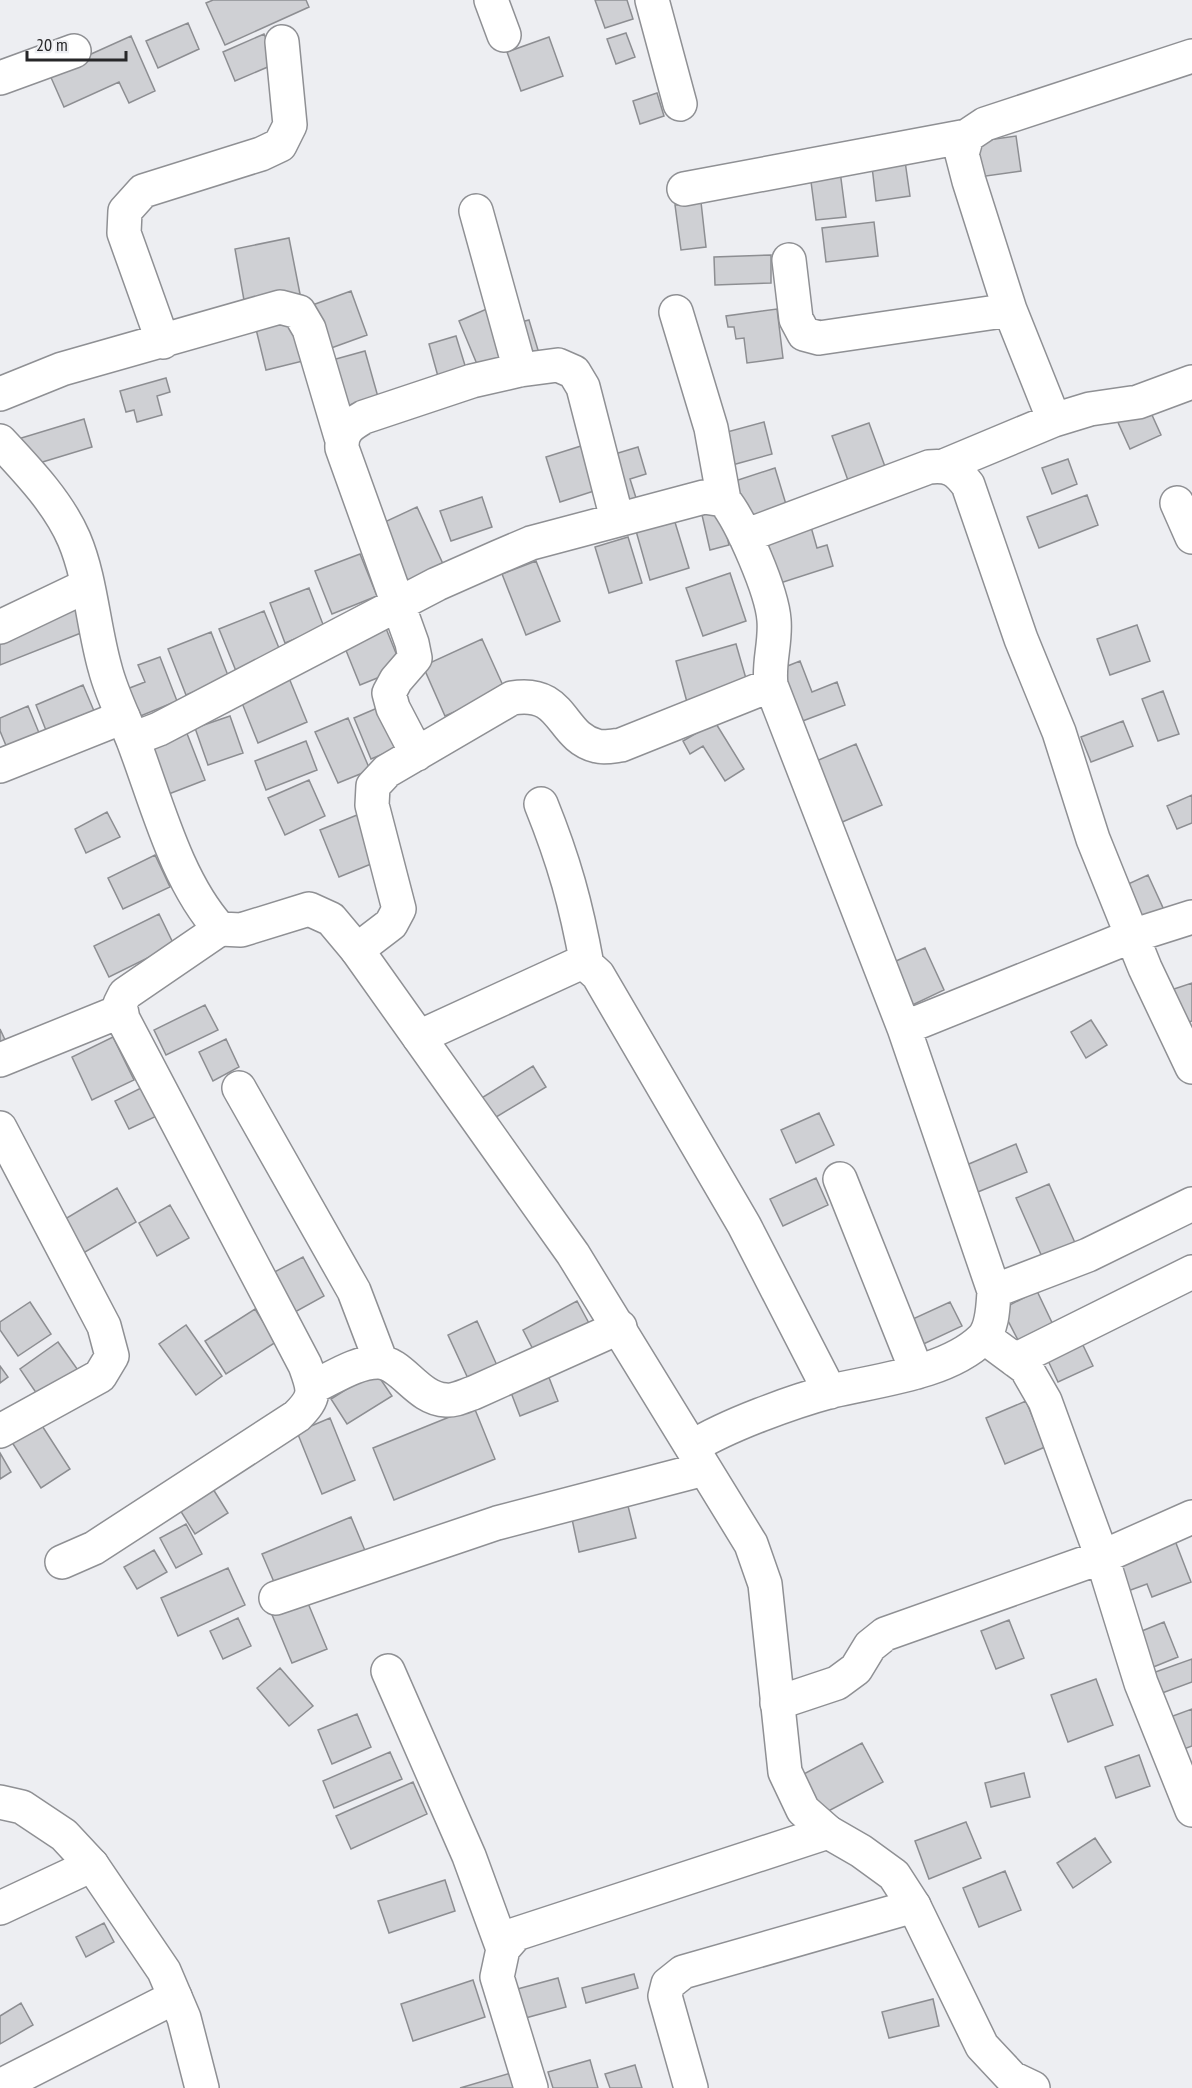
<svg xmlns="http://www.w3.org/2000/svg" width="1192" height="2088" font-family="'PT Sans Narrow',sans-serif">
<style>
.building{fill:#cfd0d4;stroke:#8d8e92;stroke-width:1.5}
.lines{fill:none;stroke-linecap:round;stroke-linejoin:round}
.minor-casing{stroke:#8f9094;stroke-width:36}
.tertiary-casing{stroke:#8f9094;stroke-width:36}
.minor{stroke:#fff;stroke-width:33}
.tertiary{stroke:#fff;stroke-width:33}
</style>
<rect width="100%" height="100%" fill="#edeef2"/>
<path class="building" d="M213,0H306L309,7L225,45L206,3Z
M595,0H627L633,19L605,28Z
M188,23L199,49L158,68L146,41Z
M626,33L635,57L616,64L607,39Z
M264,34L277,63L235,81L223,52Z
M131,36L155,91L129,103L119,82L64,107L49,73Z
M549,37L563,76L521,91L507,52Z
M657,93L664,116L640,124L633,101Z
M1016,136L1021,171L979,177L974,142Z
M904,154L910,196L876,201L871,158Z
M840,171L846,217L816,220L810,174Z
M701,202L706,247L681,250L675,205Z
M874,222L878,256L826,262L822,228Z
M289,238L300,294L245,306L235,249Z
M771,255V283L715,285L714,257Z
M351,291L367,335L323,351L307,307Z
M489,308L511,365L479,369L459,321Z
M777,309L783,358L747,363L744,338L736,339L734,327H728L726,316Z
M292,316L303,361L266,370L255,325Z
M529,320L541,360L525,365L513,324Z
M456,336L467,372L439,380L429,344Z
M365,351L378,397L339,408L325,362Z
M166,378L170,392L157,396L162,415L137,422L134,410L126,412L120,391Z
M1147,404L1161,435L1130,449L1116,418Z
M84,419L92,447L26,467L18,439Z
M764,422L772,454L725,467L716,435Z
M869,423L887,472L850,486L832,436Z
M581,446L594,491L560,502L546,457Z
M638,447L646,474L630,479L637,501L620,506L605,457Z
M1068,459L1077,484L1052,494L1042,468Z
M775,468L788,511L744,524L732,482Z
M1087,495L1098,525L1039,548L1027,517Z
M482,497L492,527L451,541L440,511Z
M417,507L443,564L403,583L376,526Z
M721,510L729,545L710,550L702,515Z
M674,519L689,568L650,580L636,531Z
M811,527L817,548L827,545L833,566L771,586V553L767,540Z
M628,537L642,583L609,593L595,547Z
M360,554L377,596L332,614L315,571Z
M536,561L560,621L526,635L502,574Z
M730,573L746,621L703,636L686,588Z
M309,588L324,627L285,643L270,603Z
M76,607L86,631L0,665V637Z
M264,611L281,653L236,671L219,629Z
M1137,625L1150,661L1110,675L1097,639Z
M385,626L402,668L360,685L343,643Z
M211,632L229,678L186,695L168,649Z
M482,639L505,690L445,716L423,666Z
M736,644L749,689L688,706L676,661Z
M160,657L177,701L138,717L127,689L145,682L138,665Z
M800,661L812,692L837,682L845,705L800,722L780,669Z
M289,678L307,722L258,743L240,698Z
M83,685L97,718L49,738L36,705Z
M1163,691L1179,734L1158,741L1142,699Z
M28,706L44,745L12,760L0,731V718Z
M382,706L400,747L371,759L354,718Z
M230,716L243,753L208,765L195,728Z
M348,718L370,770L338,783L315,732Z
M1123,721L1133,746L1091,762L1081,737Z
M715,722L744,769L725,781L703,746L690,754L683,741Z
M186,731L205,780L161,797L142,749Z
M306,741L317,770L266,790L255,761Z
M856,744L882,805L833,826L807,765Z
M309,780L325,816L285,835L268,798Z
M1192,795V823L1177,829L1167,806Z
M107,812L120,837L86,853L75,829Z
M357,815L376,862L339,877L320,830Z
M155,855L170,887L123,909L108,878Z
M1148,875L1164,910L1133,924L1117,889Z
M159,914L174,945L109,977L94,946Z
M925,948L944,990L904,1009L885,966Z
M1192,983V1021L1183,1024L1171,990Z
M205,1005L218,1030L166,1055L154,1030Z
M1091,1020L1107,1045L1086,1058L1071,1032Z
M0,1029L6,1042L0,1045Z
M113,1037L134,1080L92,1100L72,1057Z
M226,1039L239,1067L213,1081L199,1052Z
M533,1066L546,1087L493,1119L480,1099Z
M147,1085L161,1114L129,1129L115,1101Z
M819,1113L834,1145L796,1163L781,1130Z
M1016,1144L1027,1172L968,1196L957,1169Z
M816,1178L828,1205L783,1226L770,1199Z
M1049,1184L1076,1245L1043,1259L1016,1198Z
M117,1188L136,1222L80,1255L60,1222Z
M170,1205L189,1238L157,1256L139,1223Z
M303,1257L324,1296L286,1317L265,1277Z
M1037,1291L1055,1329L1021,1346L1002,1309Z
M577,1301L591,1327L537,1357L523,1330Z
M30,1302L51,1334L18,1356L0,1330V1322Z
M950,1302L962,1326L915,1348L904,1323Z
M255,1309L276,1342L226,1374L205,1341Z
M477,1321L500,1372L471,1385L448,1335Z
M186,1325L222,1376L196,1395L159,1344Z
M1079,1337L1093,1366L1058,1382L1044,1352Z
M58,1342L80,1373L41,1400L20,1369Z
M0,1366L8,1377L0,1383Z
M375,1371L392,1396L347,1424L331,1399Z
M548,1375L558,1401L520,1416L510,1390Z
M1026,1401L1045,1447L1005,1464L986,1418Z
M474,1407L495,1459L394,1500L373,1448Z
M37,1418L70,1469L41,1488L8,1436Z
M330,1418L355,1480L322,1494L297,1432Z
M0,1453L11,1472L0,1479Z
M213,1489L228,1513L195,1534L180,1510Z
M628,1506L636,1538L579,1552L572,1519Z
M351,1517L366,1553L277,1589L262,1554Z
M186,1524L202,1554L176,1568L160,1538Z
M1174,1538L1191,1582L1152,1597L1147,1584L1128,1591L1117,1561Z
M154,1550L167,1572L137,1589L124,1567Z
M228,1568L245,1605L178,1636L161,1598Z
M305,1596L327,1649L292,1663L270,1610Z
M238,1618L251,1646L223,1659L210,1631Z
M1009,1620L1024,1658L996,1669L981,1631Z
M1164,1622L1178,1657L1146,1670L1132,1635Z
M1192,1659V1682L1154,1696L1147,1675Z
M280,1668L313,1706L289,1726L257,1688Z
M1096,1679L1113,1725L1068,1742L1051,1695Z
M1192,1709V1746L1173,1753L1162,1720Z
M357,1714L371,1747L332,1764L318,1730Z
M862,1743L883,1782L821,1815L800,1776Z
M390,1752L402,1779L334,1808L323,1781Z
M1139,1755L1150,1786L1116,1798L1105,1767Z
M1024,1773L1030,1797L991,1807L985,1783Z
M413,1782L427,1814L351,1849L336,1816Z
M966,1822L981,1858L929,1879L915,1841Z
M1095,1838L1111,1862L1073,1888L1057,1863Z
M1005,1871L1021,1910L979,1927L963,1888Z
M445,1880L455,1911L389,1933L378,1901Z
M104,1923L114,1942L86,1957L76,1937Z
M634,1974L638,1988L586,2003L582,1988Z
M558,1978L566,2007L518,2020L510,1991Z
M473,1980L485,2017L413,2041L401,2004Z
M933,1999L939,2026L889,2038L882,2012Z
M21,2003L33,2025L0,2044V2016Z
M590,2060L598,2088H553L548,2072Z
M635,2065L642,2088H610L605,2074Z
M511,2073L515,2088H460Z"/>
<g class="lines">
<g class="minor-casing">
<path id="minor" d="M491,0L504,35
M652,0L680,104
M0,78L74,51
M684,189L967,136
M476,211L520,370
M789,260L796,319L804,334L819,338L1010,310
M676,312L711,428L724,500
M163,342L124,233L125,211L143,191L261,154L280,145L290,125L282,42
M0,394L62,369L280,307L299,312L309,329L341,437
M1054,420L1010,310L969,181L962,154L967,136L985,124L1192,56
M946,465L1054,420L1090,409L1138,402L1192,382
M1177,503L1192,537
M745,536L929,467C949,465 956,469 968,485L1021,639L1059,732L1093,839L1145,968L1192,1067
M0,627L86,586
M133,739L159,729L437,584L498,557L531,543L704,497L724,500C742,522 772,592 774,620C776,643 768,663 771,685L904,1028L994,1291C993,1306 993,1328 982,1339C947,1373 878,1380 832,1391C791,1402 728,1425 692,1447
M417,754L393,708L389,693L396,680L415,658L412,643L342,448C341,431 350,425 364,417L472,381L520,370L558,365L574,372L583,387L617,519
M0,766L123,717
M541,804C564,861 576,904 587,965
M357,950L391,924L399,909L372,805L373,786L387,771L512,698C565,689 559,737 597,746C604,748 613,746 621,745L771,685
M904,1028L1132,936L1192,917
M419,1037L576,965H587L598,975L744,1225L830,1392
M0,1060L121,1011
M239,1088L354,1291L381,1362
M0,1128L104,1326L112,1356L100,1376L0,1431
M840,1179L917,1372
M994,1291L1088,1255L1192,1204
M984,1337L1026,1368L1045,1401L1102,1557L1141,1683L1192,1810
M1015,1360L1192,1272
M313,1387C333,1378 356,1362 378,1362C402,1362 417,1399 446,1400C454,1401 464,1396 473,1393L620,1327
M62,1562L94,1548L297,1416C317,1396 314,1390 305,1365L123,1019L120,1004L125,994L220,929
M276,1598L497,1523L704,1469
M388,1671L469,1856L503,1949
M777,1703L837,1683L856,1669L870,1646L885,1634L1102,1557L1192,1517
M0,1908L92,1865
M0,2086L175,1997
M531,2088L497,1977L503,1949L516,1934L828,1832
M691,2088L665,1996L668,1984L683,1972L914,1906"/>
</g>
<g class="tertiary-casing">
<path id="tertiary" d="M0,441C27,470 58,502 74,539C91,579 93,626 105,668C111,692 123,716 133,740C156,800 176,881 220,929L241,930L309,909L331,919L357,950L573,1254L751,1544L765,1584L785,1772L803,1810L828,1832L861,1851L894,1875L914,1906L982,2046L1012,2078L1033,2088
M0,1802L22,1807L64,1835L92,1865L164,1971L184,2018L202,2088"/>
</g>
<use href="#minor" class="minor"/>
<use href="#tertiary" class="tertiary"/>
</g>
<path d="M27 51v9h99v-9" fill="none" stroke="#272729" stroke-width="3"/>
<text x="36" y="51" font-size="18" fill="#272729" stroke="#edeef2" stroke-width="4.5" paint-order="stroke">20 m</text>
</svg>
